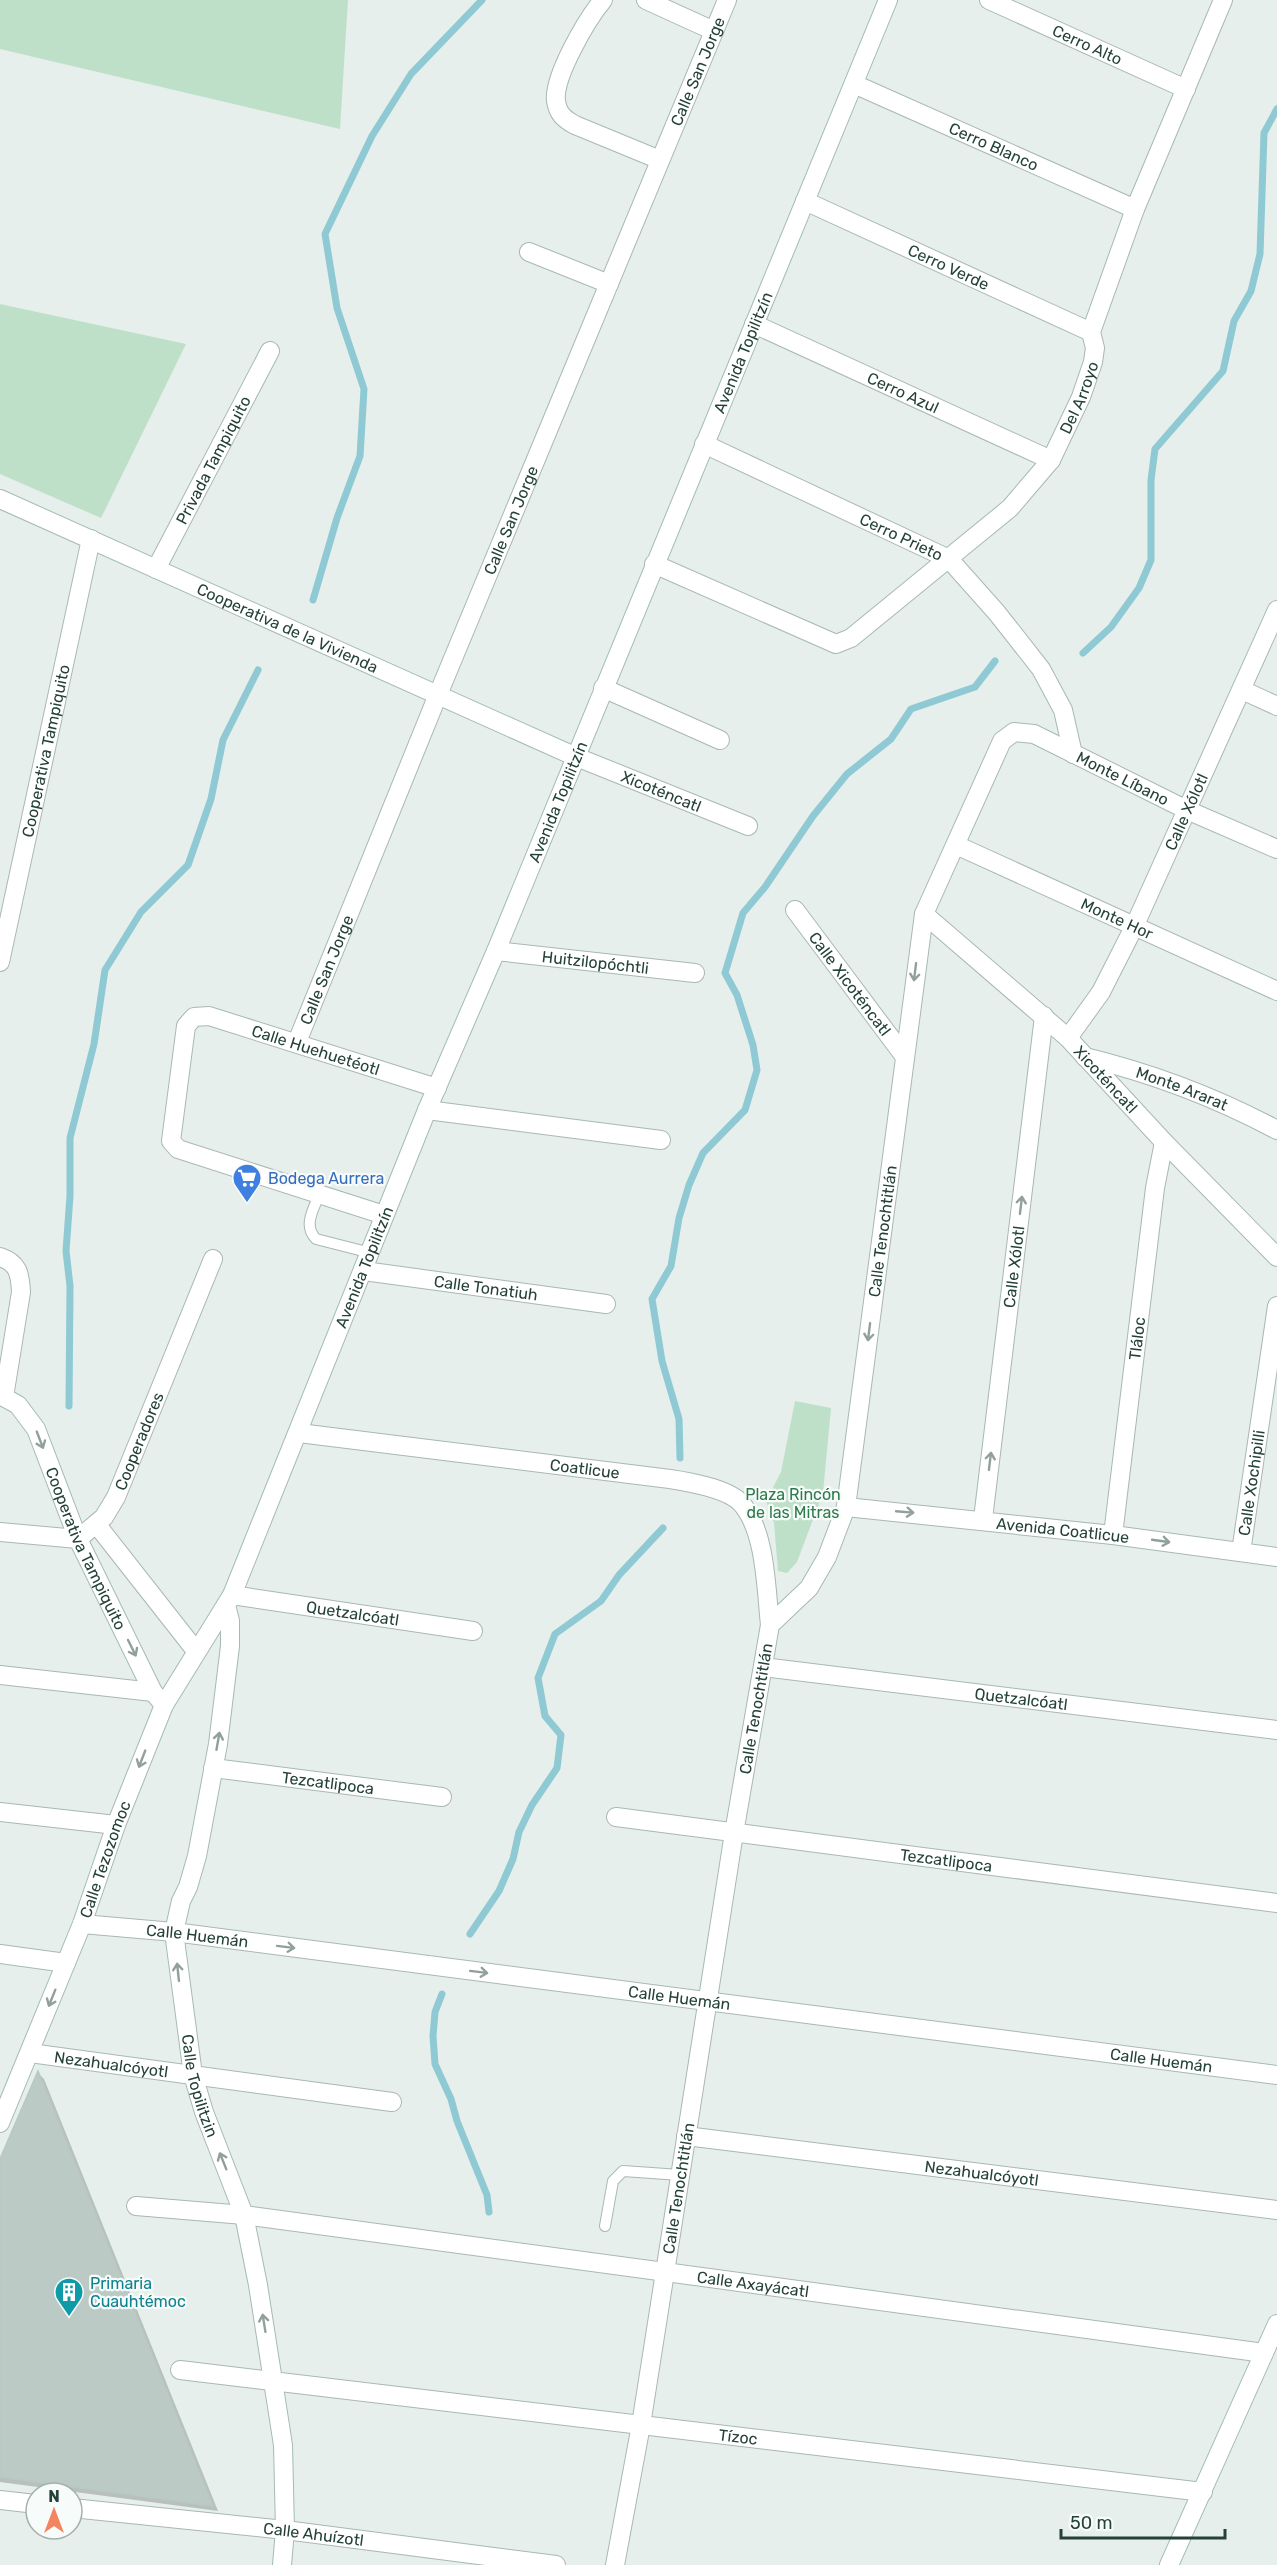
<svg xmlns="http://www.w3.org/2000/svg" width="1277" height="2565" font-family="Rubik,sans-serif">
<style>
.green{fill:#bfe0c8}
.shadow{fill:#0003}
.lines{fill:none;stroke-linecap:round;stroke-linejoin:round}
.stream{stroke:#8ec9d4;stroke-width:7}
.building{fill:#bbcac4;stroke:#b8c9c2;stroke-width:1.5}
.lane-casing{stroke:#a8b8b2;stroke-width:12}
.street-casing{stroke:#a8b8b2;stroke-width:20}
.secondary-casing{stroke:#a4bbb3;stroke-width:20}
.lane{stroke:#fff;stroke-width:10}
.street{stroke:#fff;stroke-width:18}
.secondary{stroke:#fff;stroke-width:18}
.oneway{stroke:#92a09c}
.labels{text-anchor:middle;stroke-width:4.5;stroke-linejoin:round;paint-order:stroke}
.street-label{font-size:16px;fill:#24423a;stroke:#f7fbf9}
.shop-label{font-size:16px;fill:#366cbe;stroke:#f7fbf9;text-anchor:start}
.park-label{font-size:16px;fill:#2d7a4b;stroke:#f7fbf9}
.culture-label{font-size:16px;fill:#0d838f;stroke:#f7fbf9;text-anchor:start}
</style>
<rect width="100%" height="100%" fill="#e6efeb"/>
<path class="green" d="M0,0H348L340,129L0,49Z
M0,304L186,344L101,518L0,474Z
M795,1401L831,1408L823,1493L797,1562L787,1573L778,1571L774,1523L766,1501L781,1472Z"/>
<path class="shadow" d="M39,2074L44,2079L218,2511L0,2482V2163Z"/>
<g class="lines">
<path class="stream" d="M313,600L337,518L360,456L364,389L337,308L325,234L372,136L411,74L482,0
M1083,653L1111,627L1139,588L1151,560V480L1155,449L1223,371L1234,321L1251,291L1260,254L1264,133L1277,109
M69,1406L70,1286L66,1251L70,1196V1138L94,1044L105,970L141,912L188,865L211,799L223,740L258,670
M680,1458L679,1419L662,1361L652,1299L671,1266L679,1218L689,1185L703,1153L745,1110L757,1070L753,1045L737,995L725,973L743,913L765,887L813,816L847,774L891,739L911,709L975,687L995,661
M470,1934L499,1891L513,1859L519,1832L532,1805L557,1768L561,1735L545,1716L538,1678L555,1634L601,1601L619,1575L663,1528
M442,1994L435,2012L433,2036L435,2064L451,2099L457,2121L487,2195L489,2212"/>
</g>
<path class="building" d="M38,2071L213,2506L0,2477V2159Z"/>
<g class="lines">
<g class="lane-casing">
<path id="lane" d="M319,1195C313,1210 303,1226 316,1239L371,1253
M605,2226L613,2181L623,2171L680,2175"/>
</g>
<g class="street-casing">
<g id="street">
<path d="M603,0C587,19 553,77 556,101C558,114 564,119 575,125L660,160"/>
<path d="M646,0L714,31"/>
<path id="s1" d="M989,0L1186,89"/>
<path id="s2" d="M854,84L1135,209"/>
<path id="s3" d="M805,201L1091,332"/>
<path d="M529,252L609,284"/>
<path id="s4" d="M754,324L1051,460"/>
<path id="s5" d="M704,444L949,559L997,613L1041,669L1063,710L1073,754"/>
<path id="s6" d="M654,564L836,644L851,638L1010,508L1051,460L1081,397L1093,362L1095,348L1091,332L1135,209L1223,0"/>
<path id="s7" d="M156,569L270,351"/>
<path d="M603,688L720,740"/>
<path d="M1242,690L1277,706"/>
<path id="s8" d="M574,756L748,826"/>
<path id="s9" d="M956,845L1277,991"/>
<path id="s10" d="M795,910L905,1057"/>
<path id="s11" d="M924,914L1068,1038L1164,1142L1277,1257"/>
<path id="s12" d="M496,951L695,973"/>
<path id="s13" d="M0,962L91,539"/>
<path id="s14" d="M1068,1038L1101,992L1134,927L1277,610"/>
<path id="s15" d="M297,1042L437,697L727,0"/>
<path id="s16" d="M1085,1057C1151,1073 1217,1098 1277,1130"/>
<path d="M427,1110L661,1140"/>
<path id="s17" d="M384,1215L178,1149L171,1141L186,1026L194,1017L209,1016L437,1088"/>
<path d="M0,1257C18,1263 20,1273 21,1292L4,1397"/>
<path id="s18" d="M364,1271L606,1304"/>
<path id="s19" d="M299,1433L670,1479C689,1482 726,1488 740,1502C766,1529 766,1589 770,1625"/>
<path id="s20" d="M846,1507L1113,1535L1277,1557"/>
<path id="s21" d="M983,1519L1044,1016"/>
<path d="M97,1525L196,1651"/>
<path id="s22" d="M0,1532L78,1539L104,1517L116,1497L213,1259"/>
<path id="s23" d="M1113,1535L1155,1188L1164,1142"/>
<path id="s24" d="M1241,1552L1277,1306"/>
<path id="s25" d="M232,1595L473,1631"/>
<path id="s26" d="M763,1667L1277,1730"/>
<path d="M0,1675L153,1692"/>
<path id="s27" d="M213,1768L442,1797"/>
<path d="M0,1812L116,1825"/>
<path id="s28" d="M616,1817L1277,1903"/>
<path id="s29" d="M82,1924L174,1932L1277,2075"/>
<path d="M0,1954L66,1963"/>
<path id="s30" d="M30,2053L392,2102"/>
<path id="s31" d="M686,2136L1277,2210"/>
<path id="s32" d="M136,2206L244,2215L1264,2353"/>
<path id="s33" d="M180,2370L1203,2492"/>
<path d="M0,2500L36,2504"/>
<path id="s34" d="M72,2508L285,2530L556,2565"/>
<path id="s35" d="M615,2565L641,2425L734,1833L770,1625L809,1588L827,1557L846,1507L924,914L1002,741L1014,732L1034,734L1187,810L1277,849"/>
</g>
</g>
<g class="secondary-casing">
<g id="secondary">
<path id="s36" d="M0,499L574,756"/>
<path id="s37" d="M0,1395L18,1405L36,1429L78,1539L153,1692L164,1705"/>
<path id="s38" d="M226,1605L230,1621V1646L218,1744L197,1856L188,1887L181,1901L174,1932L193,2075L204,2112L244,2215L258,2285L283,2445L285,2530L282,2565"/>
<path id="s39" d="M0,2123L82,1924L116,1825L164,1705L232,1595L427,1110L496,951L888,0"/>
<path d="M1169,2565L1277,2324"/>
</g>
</g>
<use href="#lane" class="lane"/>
<use href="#street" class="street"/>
<use href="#secondary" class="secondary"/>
</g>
<defs><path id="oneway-shaft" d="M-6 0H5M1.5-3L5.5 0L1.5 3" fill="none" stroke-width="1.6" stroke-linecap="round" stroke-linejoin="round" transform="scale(1.5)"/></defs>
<g class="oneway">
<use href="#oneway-shaft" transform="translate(915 972) rotate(97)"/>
<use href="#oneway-shaft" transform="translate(1021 1205) rotate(-83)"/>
<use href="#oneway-shaft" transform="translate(869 1332) rotate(97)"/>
<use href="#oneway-shaft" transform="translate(40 1440) rotate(69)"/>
<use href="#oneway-shaft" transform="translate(990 1461) rotate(-83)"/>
<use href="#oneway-shaft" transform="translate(905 1512) rotate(5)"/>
<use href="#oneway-shaft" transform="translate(1161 1541) rotate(8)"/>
<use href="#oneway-shaft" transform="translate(132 1648) rotate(64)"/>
<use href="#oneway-shaft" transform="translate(218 1741) rotate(-80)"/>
<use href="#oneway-shaft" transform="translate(142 1759) rotate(111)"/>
<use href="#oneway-shaft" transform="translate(286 1947) rotate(7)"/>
<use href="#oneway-shaft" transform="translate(178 1972) rotate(-96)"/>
<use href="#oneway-shaft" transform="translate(479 1972) rotate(7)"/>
<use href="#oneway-shaft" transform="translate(52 1998) rotate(112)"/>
<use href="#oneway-shaft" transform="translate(223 2161) rotate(-112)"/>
<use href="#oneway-shaft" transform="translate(264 2323) rotate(-99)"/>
</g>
<defs>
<g id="supermarket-pin" transform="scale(1.5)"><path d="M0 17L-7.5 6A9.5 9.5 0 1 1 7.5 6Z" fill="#3f7fe0" stroke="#f7fbf9"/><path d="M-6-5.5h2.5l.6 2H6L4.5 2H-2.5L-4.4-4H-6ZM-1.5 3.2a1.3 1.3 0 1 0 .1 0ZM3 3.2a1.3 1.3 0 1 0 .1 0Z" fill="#fff"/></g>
<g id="building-pin" transform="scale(1.5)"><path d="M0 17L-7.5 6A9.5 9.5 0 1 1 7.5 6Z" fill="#0f9aa8" stroke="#f7fbf9"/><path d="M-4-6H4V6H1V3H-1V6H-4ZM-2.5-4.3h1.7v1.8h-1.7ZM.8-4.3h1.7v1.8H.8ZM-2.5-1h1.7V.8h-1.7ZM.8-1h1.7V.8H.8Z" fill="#fff"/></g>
</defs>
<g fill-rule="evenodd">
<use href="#supermarket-pin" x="247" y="1178"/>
<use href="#building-pin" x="69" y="2292"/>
</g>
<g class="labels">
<g class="street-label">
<text dy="6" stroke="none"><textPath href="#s1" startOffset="108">Cerro Alto</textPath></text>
<text dy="6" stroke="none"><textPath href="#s15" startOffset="1050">Calle San Jorge</textPath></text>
<text dy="6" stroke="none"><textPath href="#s2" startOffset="153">Cerro Blanco</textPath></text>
<text dy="6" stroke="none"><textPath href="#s3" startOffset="158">Cerro Verde</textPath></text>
<text dy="6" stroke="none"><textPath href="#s39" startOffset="1922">Avenida Topilitzín</textPath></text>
<text dy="6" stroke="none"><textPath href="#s4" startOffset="164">Cerro Azul</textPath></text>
<text dy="6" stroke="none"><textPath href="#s6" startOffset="552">Del Arroyo</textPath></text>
<text dy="6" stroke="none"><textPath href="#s7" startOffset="123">Privada Tampiquito</textPath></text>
<text dy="6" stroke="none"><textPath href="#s15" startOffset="564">Calle San Jorge</textPath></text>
<text dy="6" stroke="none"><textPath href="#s5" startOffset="218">Cerro Prieto</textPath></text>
<text dy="6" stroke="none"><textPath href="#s36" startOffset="315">Cooperativa de la Vivienda</textPath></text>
<text dy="6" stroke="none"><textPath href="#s13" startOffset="216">Cooperativa Tampiquito</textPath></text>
<text dy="6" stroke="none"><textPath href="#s35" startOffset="2018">Monte Líbano</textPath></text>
<text dy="6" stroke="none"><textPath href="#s8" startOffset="94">Xicoténcatl</textPath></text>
<text dy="6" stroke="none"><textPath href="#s39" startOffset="1436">Avenida Topilitzín</textPath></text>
<text dy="6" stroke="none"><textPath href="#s14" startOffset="256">Calle Xólotl</textPath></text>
<text dy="6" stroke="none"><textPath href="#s9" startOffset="177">Monte Hor</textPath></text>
<text dy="6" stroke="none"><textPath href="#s12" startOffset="100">Huitzilopóchtli</textPath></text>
<text dy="6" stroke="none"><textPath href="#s15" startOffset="78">Calle San Jorge</textPath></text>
<text dy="6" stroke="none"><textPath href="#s10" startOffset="92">Calle Xicoténcatl</textPath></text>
<text dy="6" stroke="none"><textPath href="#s17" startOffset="482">Calle Huehuetéotl</textPath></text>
<text dy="6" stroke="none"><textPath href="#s11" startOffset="246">Xicoténcatl</textPath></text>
<text dy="6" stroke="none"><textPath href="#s16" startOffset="102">Monte Ararat</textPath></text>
<text dy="6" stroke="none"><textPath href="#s35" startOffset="1374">Calle Tenochtitlán</textPath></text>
<text dy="6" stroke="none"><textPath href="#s39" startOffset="932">Avenida Topilitzín</textPath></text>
<text dy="6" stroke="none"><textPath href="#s21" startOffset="254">Calle Xólotl</textPath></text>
<text dy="6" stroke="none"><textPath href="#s18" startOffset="123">Calle Tonatiuh</textPath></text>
<text dy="6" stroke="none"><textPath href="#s23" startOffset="198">Tláloc</textPath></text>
<text dy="6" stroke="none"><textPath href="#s22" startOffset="196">Cooperadores</textPath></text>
<text dy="6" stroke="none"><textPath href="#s19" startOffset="288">Coatlicue</textPath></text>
<text dy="6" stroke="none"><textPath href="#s24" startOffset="70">Calle Xochipilli</textPath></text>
<text dy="6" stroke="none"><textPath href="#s20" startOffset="218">Avenida Coatlicue</textPath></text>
<text dy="6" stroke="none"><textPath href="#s37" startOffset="180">Cooperativa Tampiquito</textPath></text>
<text dy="6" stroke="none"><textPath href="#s25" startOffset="122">Quetzalcóatl</textPath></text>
<text dy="6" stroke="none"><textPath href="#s26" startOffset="260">Quetzalcóatl</textPath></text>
<text dy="6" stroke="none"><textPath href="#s35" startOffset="868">Calle Tenochtitlán</textPath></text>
<text dy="6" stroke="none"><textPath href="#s27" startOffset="116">Tezcatlipoca</textPath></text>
<text dy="6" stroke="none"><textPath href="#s39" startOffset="284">Calle Tezozomoc</textPath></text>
<text dy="6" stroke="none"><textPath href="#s28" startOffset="333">Tezcatlipoca</textPath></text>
<text dy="6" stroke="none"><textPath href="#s29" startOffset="116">Calle Huemán</textPath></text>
<text dy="6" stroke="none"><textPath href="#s29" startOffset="602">Calle Huemán</textPath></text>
<text dy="6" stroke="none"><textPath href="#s29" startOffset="1088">Calle Huemán</textPath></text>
<text dy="6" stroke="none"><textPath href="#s30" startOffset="82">Nezahualcóyotl</textPath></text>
<text dy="6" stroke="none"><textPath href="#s38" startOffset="490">Calle Topilitzin</textPath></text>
<text dy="6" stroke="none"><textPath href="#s31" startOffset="298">Nezahualcóyotl</textPath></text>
<text dy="6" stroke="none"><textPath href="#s35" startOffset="382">Calle Tenochtitlán</textPath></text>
<text dy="6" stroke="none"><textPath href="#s32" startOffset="622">Calle Axayácatl</textPath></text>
<text dy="6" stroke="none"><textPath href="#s33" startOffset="562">Tízoc</textPath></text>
<text dy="6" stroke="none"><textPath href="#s34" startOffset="243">Calle Ahuízotl</textPath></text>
</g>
<g class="shop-label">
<text x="268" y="1184">Bodega Aurrera</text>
</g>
<g class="park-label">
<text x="793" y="1500">Plaza Rincón<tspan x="793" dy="18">de las Mitras</tspan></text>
</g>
<g class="culture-label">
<text x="90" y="2289">Primaria<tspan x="90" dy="18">Cuauhtémoc</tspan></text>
</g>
</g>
<g transform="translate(54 2511)"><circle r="28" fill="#f7fbf9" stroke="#a3b1ad" stroke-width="1.5"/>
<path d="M0-4.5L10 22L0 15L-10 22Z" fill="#f4845f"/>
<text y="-9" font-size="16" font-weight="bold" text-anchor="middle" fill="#24423a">N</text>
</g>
<path d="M1061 2529v9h164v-9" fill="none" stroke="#24423a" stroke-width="3"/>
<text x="1070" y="2529" font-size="18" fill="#24423a" stroke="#f7fbf9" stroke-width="4.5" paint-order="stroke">50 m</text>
</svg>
